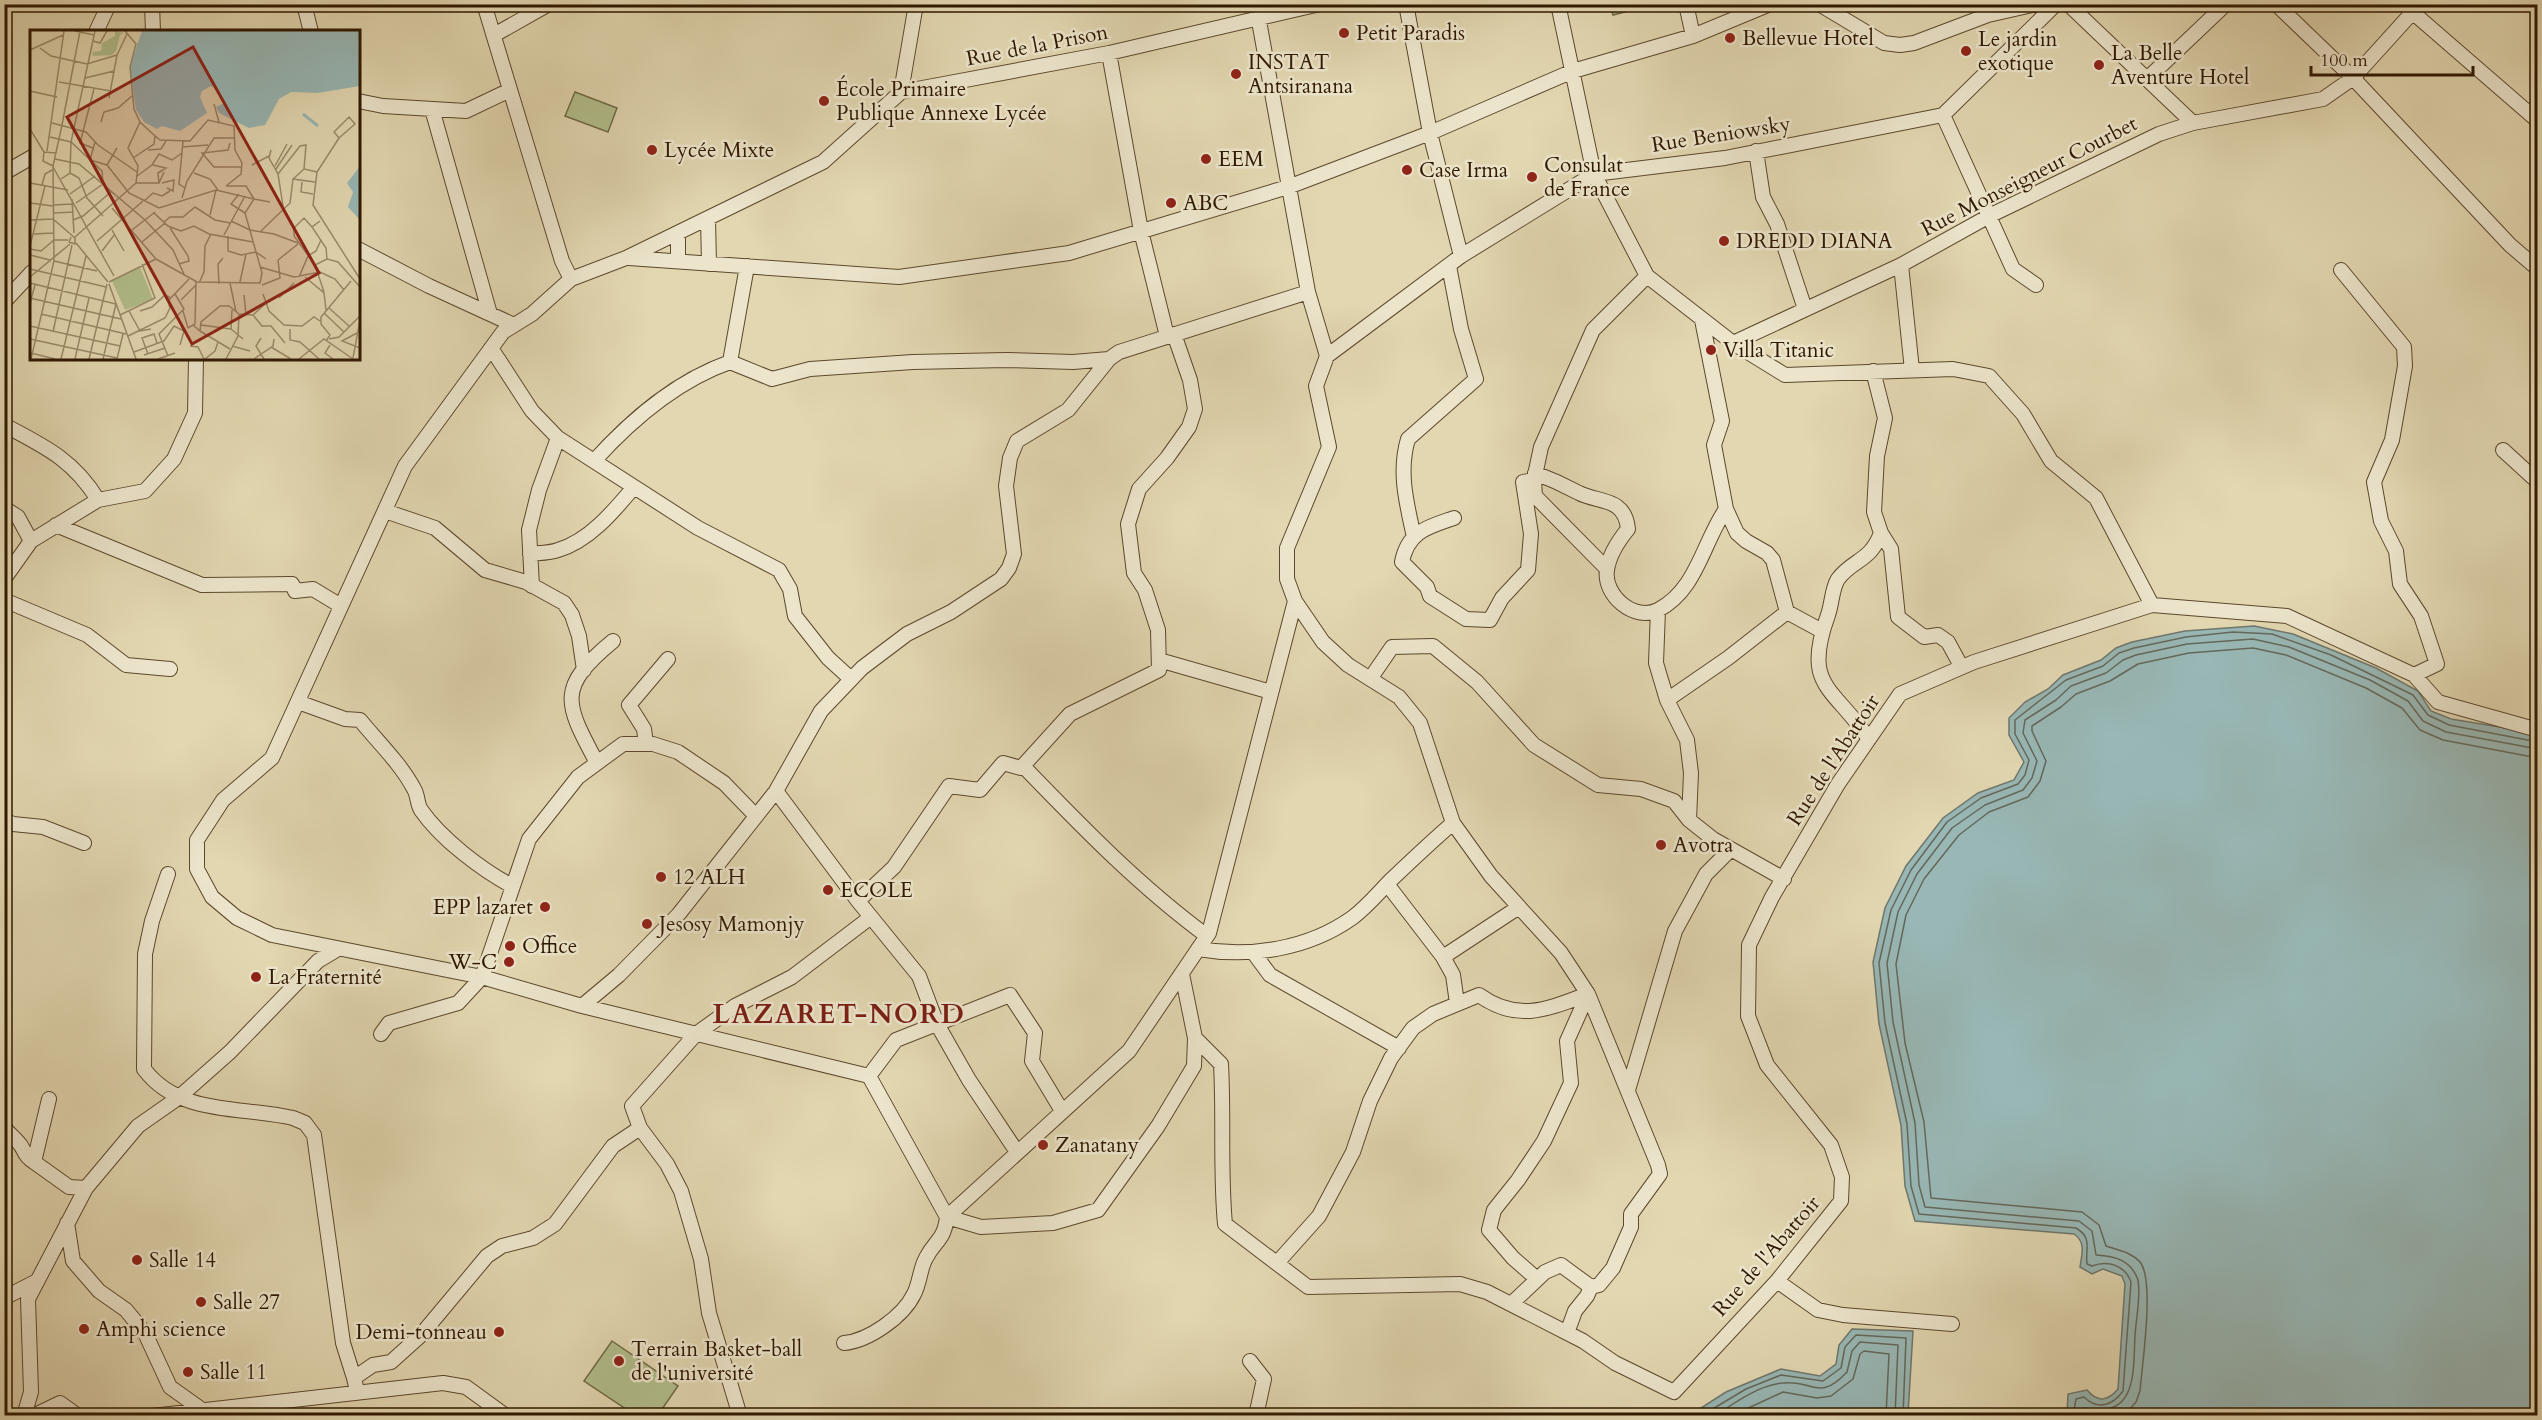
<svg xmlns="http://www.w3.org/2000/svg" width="2542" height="1420" font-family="Cardo,serif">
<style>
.green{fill:#b2be8d;stroke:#706b46;stroke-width:1.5}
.water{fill:#98b7b5;stroke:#6e776d;stroke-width:1.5}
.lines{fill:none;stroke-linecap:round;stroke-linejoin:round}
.shore{stroke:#64685a;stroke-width:1.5}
.minor-casing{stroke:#5c482c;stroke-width:16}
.minor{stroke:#ece5cc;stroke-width:14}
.poi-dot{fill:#8f2418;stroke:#ece5cc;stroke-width:2}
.labels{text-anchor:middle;stroke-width:5;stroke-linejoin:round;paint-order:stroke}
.poi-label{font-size:21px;fill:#2f1800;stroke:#ece5cc;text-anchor:start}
.street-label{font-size:21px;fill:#2f1800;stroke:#ece5cc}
.district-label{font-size:27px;font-weight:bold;letter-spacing:1.5px;fill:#7a1f14;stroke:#ece5cc}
.inset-river{fill:none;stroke:#98b7b5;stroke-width:3}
.inset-road{fill:none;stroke:#9a8b6a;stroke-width:1.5}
.view{fill:#8f2418;fill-opacity:0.15;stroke:#8f2418;stroke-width:3}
.inset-edge{fill:none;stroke:#2f1800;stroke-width:3}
</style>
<rect width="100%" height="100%" fill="#e2d7b1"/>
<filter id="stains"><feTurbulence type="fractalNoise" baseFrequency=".00333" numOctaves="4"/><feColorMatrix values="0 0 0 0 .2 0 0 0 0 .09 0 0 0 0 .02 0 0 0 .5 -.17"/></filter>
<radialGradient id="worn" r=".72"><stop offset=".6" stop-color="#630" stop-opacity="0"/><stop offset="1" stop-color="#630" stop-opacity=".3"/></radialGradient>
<path class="green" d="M1610,4H1652V5L1613,15Z
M575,92L617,108L608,132L565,116Z
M612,1341L678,1386L658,1415H635L584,1381Z"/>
<path class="water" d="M2254,626L2293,634L2376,668L2418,691L2431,711L2451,719L2518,730L2537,737V1415H2067L2068,1394L2087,1390C2098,1403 2108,1401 2118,1389L2125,1284L2122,1276L2103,1269L2092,1274L2080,1267C2082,1254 2086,1242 2074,1234L1915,1221L1905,1186L1901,1125L1879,1024L1873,962L1885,908L1906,866L1943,818L1978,793L2014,780L2024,762L2009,735V718L2025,702L2048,689L2063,675L2101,660L2116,648L2132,642L2185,631Z
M1852,1329L1913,1331L1908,1414L1923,1415H1690L1726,1392L1781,1369L1820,1376L1836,1364L1839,1345Z"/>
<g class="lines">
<path class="shore" d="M1701,1416L1746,1389L1781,1375L1823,1381L1841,1368L1845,1347L1856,1335L1906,1338L1903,1416
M1715,1416C1734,1403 1759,1385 1783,1383C1813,1379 1818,1403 1847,1372L1852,1351L1860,1342L1898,1345L1895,1416
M1731,1416L1783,1392L1817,1398L1831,1396L1853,1379L1860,1354L1864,1351L1889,1354L1886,1416
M2073,1416L2076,1399L2084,1397C2098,1411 2113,1405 2123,1391L2131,1282C2125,1265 2108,1260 2092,1266L2087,1264C2085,1249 2093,1238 2076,1228L1919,1214L1911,1186L1907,1124L1885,1023L1879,963L1891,910L1911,870L1947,822L1981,798L2018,784L2025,775L2029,760L2015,734V720L2066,680L2103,666L2119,653L2134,648L2186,637L2233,632L2272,634L2331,655L2413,695L2428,715L2449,725L2538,742
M2081,1416L2084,1408C2138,1420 2133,1371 2135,1336C2136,1318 2141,1297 2138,1280C2131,1260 2115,1256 2096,1255L2092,1231L2079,1221L1925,1207L1919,1185L1915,1123L1893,1022L1887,963L1898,912L1917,874L1952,828L1985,805L2023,790L2032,778L2037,761L2023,733L2025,720L2056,700L2071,686L2106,673L2123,660L2136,655L2187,644L2253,639L2289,647L2370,680L2408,701L2423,721L2446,732L2538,749
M2124,1416L2136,1402L2140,1391C2142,1365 2155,1280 2140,1262C2131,1252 2118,1250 2106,1246L2099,1225L2082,1212L1931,1198L1924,1122L1905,1043L1896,964L1906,915L1924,879L1959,835L1989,812L2028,797L2040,781L2046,761L2032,731V726L2061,707L2076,694L2110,681L2138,664L2189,653L2253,648L2286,655L2366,688L2402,708L2420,730L2443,740L2538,758"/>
<g class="minor-casing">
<path id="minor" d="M152,4L153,32
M304,4L311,32
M484,4L562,261L571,279
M1406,4L1430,133L1461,256
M1558,4L1594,174L1647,276L1733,343L1785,375L1953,369L1989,376L2023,414L2051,461L2096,498L2152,605
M1686,4L1693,36
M1819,4L1884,43L1900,45L1914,43L1988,15L2036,4
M2068,4L2193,123
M2276,4L2353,78L2510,245L2538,269
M2403,4L2538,121
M1259,21L1308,292L1327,356
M96,32L109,4
M494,35L549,4
M1109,53L1141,231L1167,336
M2148,78L2226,4
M901,92L823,162L626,258L571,279L532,314L503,332L405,466L272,758L223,800L197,840V869L212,897L237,918L272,935L482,977L582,1006L869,1076L947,1217L1129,1051L1209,933L1295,601L1287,579V548L1329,447L1316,386L1327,356L1461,256L1594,174L1725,158L1943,115L2056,4
M901,92L1109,53L1320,4
M901,92L916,4
M358,101L383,106L466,111L510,90
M432,109L490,314
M1943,115L2013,269L2036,285
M1756,151L1763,197L1777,224L1805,309
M4,173L32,157
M708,218L709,264
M678,233V261
M358,249L429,286L514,325
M629,258L899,277L1069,253L1288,187L1430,133L1573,71L1693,36L1770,4
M1901,265L1912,370
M747,266L730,362L772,379L810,369L913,362L1006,360L1073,362L1109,359
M2341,270L2404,347L2405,366L2392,440L2374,482L2381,521L2396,551L2400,584L2421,616L2437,664L2414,675
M4,302L32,272
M1733,343L1901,265L1991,215L2159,134L2193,123L2323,99L2353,78L2420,4
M491,348L532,411L558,438L698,528L779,570L790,589L795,616L828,658L851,679
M1873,371L1885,418L1877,456L1874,512L1881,533L1891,549L1898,617L1924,637L1938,635L1948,642L1961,666
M4,425C44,446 74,460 98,500
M2503,450L2538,482
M594,461C632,419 676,381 730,362
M1535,473C1551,479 1564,485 1579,493C1599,503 1625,497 1628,529C1619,540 1609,556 1607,570C1603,595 1634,622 1658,610C1697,590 1703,542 1726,509
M4,508L18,517L31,541L98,500L145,491L174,459L195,413L196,358
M385,511L435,528L485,570L526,582L564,603L572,615L579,636L584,670
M1454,518C1428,527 1408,531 1402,562L1427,587L1430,596L1466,619L1490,620L1502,598L1528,570L1531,534L1523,482L1534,480
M56,525L202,585L292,584L295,591L313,589L341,606
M1414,537C1407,505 1398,472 1408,439L1476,379L1461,329L1449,266
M530,554C539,553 550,553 558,550C589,541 614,511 634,487
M1607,569L1535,496L1534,480L1541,447L1593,330L1647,276
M4,579L31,541
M532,586L529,530L539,490L558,438
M4,600L87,635L126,665L170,669
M1295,601L1323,642L1348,665L1399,697L1420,723L1453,823L1491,876L1561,953L1588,994L1658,1165L1660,1174L1631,1214V1227L1613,1268L1599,1285L1591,1287L1587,1296L1575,1311L1567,1333
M1658,610L1656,663L1667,700
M1787,612L1822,631
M1159,660L1271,692
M1370,679L1392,647L1433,646L1477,682L1534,745L1598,785L1641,789L1674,801L1689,820L1713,839L1784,879
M298,702L345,719L360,720C378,742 401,764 414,789C418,795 417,804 421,810C441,839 482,870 512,886
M1869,739C1833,686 1802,687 1828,615C1832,604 1832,588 1838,579C1853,559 1870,562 1881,533
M646,744L644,729L629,705L668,659
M597,763C565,703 556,688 613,641
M1023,766C1081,826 1139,886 1207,936
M776,791L858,901L919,976L937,1024L969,1080L1017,1152
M4,820L13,824L43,827L84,843
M1689,820L1691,773L1687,740L1667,700L1728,658L1787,612L1773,560L1767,553L1746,541L1737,533L1726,509L1714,445L1722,421L1702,320
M168,874L152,921L145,954L144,1069C179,1116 242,1106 293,1118L305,1123L314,1135L343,1343L354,1378
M1387,884L1443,957L1453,975L1457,1003
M858,901L894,867L949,786L980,790L1003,763L1021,768L1070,714L1159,670L1158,630L1145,590L1134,573L1128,524L1139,489L1167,458L1189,427L1195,409L1190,380L1174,334
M1198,949C1251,958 1308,949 1352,918C1367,907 1379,892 1392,879C1412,860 1432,841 1453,823
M1253,952L1270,975L1399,1048
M1443,957L1519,907
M582,1006L619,975L678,915L776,791L821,711L862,668L907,634L951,612L1001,579L1009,568L1014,554L1006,486L1010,458L1017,441L1068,410L1109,359L1119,352L1308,292
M381,1034L389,1023L458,1003L482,977L529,839L578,777L623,744H653L678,752L724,783L755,815
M1195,1038L1221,1064C1224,1118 1220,1171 1225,1224L1308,1287L1460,1284L1487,1292L1583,1341L1615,1363L1674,1392L1777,1281L1841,1201L1842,1177L1831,1145L1767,1065L1748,1016L1749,945L1772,897L1838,784L1900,694L1974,662L2152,605L2287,616L2414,675L2438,702L2538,730
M869,1076L896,1040L1010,995L1035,1033L1032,1061L1062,1111
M1628,1090L1675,931L1706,874L1731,849
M49,1099L34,1162L69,1187L86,1188
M4,1127C9,1134 13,1136 18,1142C26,1150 22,1155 34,1162
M640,1128L667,1164L681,1191L701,1259L709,1313L740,1416
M67,1223L73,1261L99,1291L126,1310L145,1333L170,1387L205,1412
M1277,1263L1319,1216L1353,1152L1370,1101L1391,1058L1413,1028L1433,1014L1479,995C1518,1023 1548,1009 1588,994
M1537,1279L1513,1258L1489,1230L1494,1210L1518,1180L1544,1141L1571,1083L1567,1041L1588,994
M1777,1281L1818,1310L1843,1315L1952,1324
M4,1298L37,1281
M1511,1304L1545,1272L1561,1265L1591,1287
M844,1343C868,1341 903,1317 914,1294C920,1283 920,1268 926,1258C935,1240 944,1241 947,1217L981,1227L1053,1223L1098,1210L1158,1126L1194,1066L1195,1038L1182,974
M1250,1361L1264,1379L1256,1416
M357,1391L354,1378L373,1365L391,1362L421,1335L487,1256L502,1246L533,1238L555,1224L613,1146L640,1128L632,1106L696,1034L735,1006L792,977L871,917
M24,1416L31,1392L28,1299L86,1188L138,1126L178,1098L230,1052L318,961L338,949
M33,1416L60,1403L78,1416
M152,1416L443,1383L466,1387L506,1416"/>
</g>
<use href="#minor" class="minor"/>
</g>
<g class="poi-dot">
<circle cx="1344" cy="33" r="6"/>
<circle cx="1730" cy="38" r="6"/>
<circle cx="1966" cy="51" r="6"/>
<circle cx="2099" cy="65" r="6"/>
<circle cx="1236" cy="74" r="6"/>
<circle cx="824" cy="101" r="6"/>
<circle cx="652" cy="150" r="6"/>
<circle cx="1206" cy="159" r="6"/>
<circle cx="1407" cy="170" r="6"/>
<circle cx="1532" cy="177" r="6"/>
<circle cx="1171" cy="203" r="6"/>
<circle cx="1724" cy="241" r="6"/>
<circle cx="1711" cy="350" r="6"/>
<circle cx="1661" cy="845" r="6"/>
<circle cx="661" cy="877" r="6"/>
<circle cx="828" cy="890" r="6"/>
<circle cx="545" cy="907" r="6"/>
<circle cx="647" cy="924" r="6"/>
<circle cx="510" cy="946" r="6"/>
<circle cx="509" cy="962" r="6"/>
<circle cx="256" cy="977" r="6"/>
<circle cx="1043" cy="1145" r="6"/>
<circle cx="137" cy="1260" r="6"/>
<circle cx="201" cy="1302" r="6"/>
<circle cx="84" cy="1329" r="6"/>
<circle cx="499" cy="1332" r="6"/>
<circle cx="619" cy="1361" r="6"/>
<circle cx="188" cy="1372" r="6"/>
</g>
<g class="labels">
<g class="poi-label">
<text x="1356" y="40">Petit Paradis</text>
<text x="1742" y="45">Bellevue Hotel</text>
<text x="1978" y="46">Le jardin<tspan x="1978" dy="24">exotique</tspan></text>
<text x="2111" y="60">La Belle<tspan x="2111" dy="24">Aventure Hotel</tspan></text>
<text x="1248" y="69">INSTAT<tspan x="1248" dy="24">Antsiranana</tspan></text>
<text x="836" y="96">École Primaire<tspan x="836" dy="24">Publique Annexe Lycée</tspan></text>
<text x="664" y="157">Lycée Mixte</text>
<text x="1218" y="166">EEM</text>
<text x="1544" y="172">Consulat<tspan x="1544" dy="24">de France</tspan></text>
<text x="1419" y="177">Case Irma</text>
<text x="1183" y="210">ABC</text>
<text x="1736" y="248">DREDD DIANA</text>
<text x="1723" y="357">Villa Titanic</text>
<text x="1673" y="852">Avotra</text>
<text x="673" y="884">12 ALH</text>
<text x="840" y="897">ECOLE</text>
<text x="533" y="914" text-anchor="end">EPP lazaret</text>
<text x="659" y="931">Jesosy Mamonjy</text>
<text x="522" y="953">Office</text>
<text x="497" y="969" text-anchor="end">W-C</text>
<text x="268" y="984">La Fraternité</text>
<text x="1055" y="1152">Zanatany</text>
<text x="149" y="1267">Salle 14</text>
<text x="213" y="1309">Salle 27</text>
<text x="96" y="1336">Amphi science</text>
<text x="487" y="1339" text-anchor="end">Demi-tonneau</text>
<text x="631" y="1356">Terrain Basket-ball<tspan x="631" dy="24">de l'université</tspan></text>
<text x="200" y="1379">Salle 11</text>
</g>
<g class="street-label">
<text transform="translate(1037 45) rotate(-11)" y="7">Rue de la Prison</text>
<text transform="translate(1721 134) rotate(-9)" y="7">Rue Beniowsky</text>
<text transform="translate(2029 176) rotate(-27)" y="7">Rue Monseigneur Courbet</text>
<text transform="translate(1833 760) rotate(-57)" y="7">Rue de l'Abattoir</text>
<text transform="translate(1766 1256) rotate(-49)" y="7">Rue de l'Abattoir</text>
</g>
<g class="district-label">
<text x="839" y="1023">LAZARET-NORD</text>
</g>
</g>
<g transform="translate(30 30)">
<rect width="330" height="330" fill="#e2d7b1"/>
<path d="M85,1L94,3L90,5L86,21L82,25L63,26L62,22L71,21L72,13L85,6ZM110,237L123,269L95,280L82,251Z" fill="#b2be8d"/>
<path d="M112,1H330V56L287,63L261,62L249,69L235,95L219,98L189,83L186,77L194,73L188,60L181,56L172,61L170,67L177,83L150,101L132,96L127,99L114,92L106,80L100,36ZM330,136V190L318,177L323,162L317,153Z" fill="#98b7b5"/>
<path class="inset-river" d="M273,84L288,96"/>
<path class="inset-road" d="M45,1L64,5M95,1L106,14L100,37L104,79L110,92L124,105L130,110L160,111L178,90L204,96L205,120L212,133L211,144L196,156M63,11L70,13L77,1M10,18L21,26L57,34L87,25M0,20L33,5M55,48L84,41M29,52L81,61M0,61L27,67M79,68L87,25L97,4M184,74L189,92M319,87L325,94L309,108L304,102ZM71,92L74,82L88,78L103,65M22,93L56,102L68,115L107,142M32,95L50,1M0,99L14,122M20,107L41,112L72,141L73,153M309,108L287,142L283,175L330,249M153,111L149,154L155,158M65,112L60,130L77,135L99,163L129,178L186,160L224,169L215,183L232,243L230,253L167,252L126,229M200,113L198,120L172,123L184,137H212M152,117L178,115M63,118L50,113L64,59M118,120L131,119L136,111M241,120L239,128L248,144L253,176M17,121L34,1M103,128L124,114L125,106M25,129L49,134L115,190L143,220L154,244M77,135L87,118M123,135L136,138L128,143L129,153M222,135L239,126M23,136L32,95M23,136L13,131L14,122L26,123M245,136L257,114M23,137L84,246M246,139L262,115M40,143L49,148L57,168L73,186M164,143L180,149L188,160M248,144L270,116L276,115L274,139L287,142M107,146L122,135L129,124L142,130L152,123M31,149L40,143L41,112L65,1M277,151L263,149L285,152M272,152L271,162L283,164M0,153L38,160M106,153H129L134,142M132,153L144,150L143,161L137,158M12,155L15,144L22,140M196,156H216L224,169L240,172M40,164L65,146M209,164L201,174L215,183M152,168L157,151L184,108H204M42,169L44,203M114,171L123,163L132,166L140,161M0,173L23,176M46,173L73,154M23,175L43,174M82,178L126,229M24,183L43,182M124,183L138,196L151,201L164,196L179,204L223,212M180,185L186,160M23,189L45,208V214L39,212L41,207M0,190L23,189M43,190L53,186L82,161M201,191L220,200L244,204L268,213M290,191L282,197L296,218L297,229L308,232L330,257M134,192L140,187H153L165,177L185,190L200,193M282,197L274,188L264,198V206L285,235L297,229M140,198L158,226L159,231L149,234M82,200L94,221M102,200L125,182M231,201L260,173L263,149L274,139M4,204L23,203M194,205L215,166M198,206V221L211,225L226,222L236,229M45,207L106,153L108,136L98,118L110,92M67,211L113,171M112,212L135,193M46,213L78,252M0,216L15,156M0,219L11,221L24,210H38M72,221L85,204M0,225L20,230M24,231L67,241M285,235L294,262M230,237L264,247L290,242L305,249L314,260M0,239L76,257M0,247L40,214M269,247L278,226L286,221L291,210M275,247L294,263L296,280M79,252L126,229M210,252L216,224M0,253L86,274L73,329M169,253L174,242L175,216L181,204M200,253L206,282M79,254L106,329M189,254L188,234L193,228M232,255L250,248L248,230L268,214M233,264L239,281L254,295L272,296L284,287L290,291M214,265L216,285M0,268L91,289M249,268L264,253M151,270L166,255M0,273L5,255M299,278L319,296M202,280L201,299L213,309M99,281L110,301L121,299M110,281L122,277L135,265L141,268M153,281L158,298L165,294L166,252M294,283L314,302M11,284L96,304M209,284L223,285L235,274M90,285L125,268L112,234M223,285L232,296H241L255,313M163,295L170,301L171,292L190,276H199L209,284L208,306L196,329M171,295L201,299M0,296L90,316M260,299V310L270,312L289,329M170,301L200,319M23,302L42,215M327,303L312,311L330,318M98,306L135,288L140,278L138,271L159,249M231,308L226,316L234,329M0,309L87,328M299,309L309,307L330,286M296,311L300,305L291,294V287L321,251M300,315L295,323L303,329M160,316L168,317L174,329M202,316L220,321M241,317L261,329M104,322L134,311L144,296L154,301L150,315M1,323L25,329M118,324L112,308L124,304L127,313M114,325L135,318M138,326L129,304L154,279L145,264M323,328L330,290M1,329L24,231L23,136M31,329L56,226M45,329L59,268M59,329L77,254M87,329L93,304M128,329L145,323M175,329L185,321L188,312M224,329L243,316L244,309M269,329L294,309L323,329"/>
<path class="view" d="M163,17L289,243L162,314L37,87Z"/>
<rect width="330" height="330" class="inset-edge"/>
</g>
<rect width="2542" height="1420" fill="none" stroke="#e2d7b1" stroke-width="24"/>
<rect x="6" y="6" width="2530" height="1408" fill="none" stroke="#2f1800" stroke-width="3"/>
<rect x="12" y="12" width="2518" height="1396" fill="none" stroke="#2f1800" stroke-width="1.5"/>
<path d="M2311 66v9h162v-9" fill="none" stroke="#2f1800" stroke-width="3"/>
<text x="2320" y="66" font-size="18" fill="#2f1800" stroke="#ece5cc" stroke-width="4.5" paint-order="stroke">100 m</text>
<rect width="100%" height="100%" filter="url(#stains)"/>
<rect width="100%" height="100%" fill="url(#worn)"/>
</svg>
